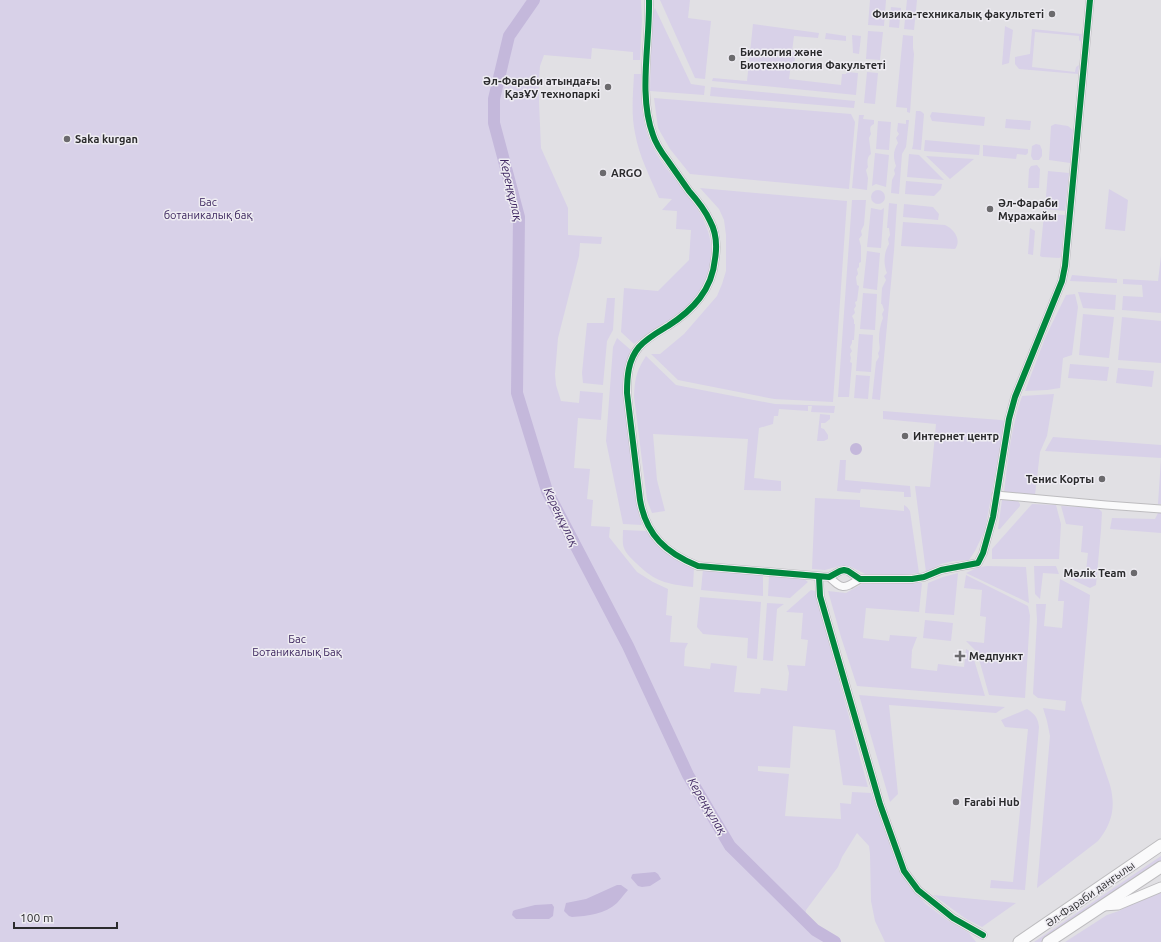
<svg xmlns="http://www.w3.org/2000/svg" width="1161" height="942" font-family="Ubuntu,sans-serif">
<style>
.green{fill:#d8d1e8}
.water{fill:#c4b8db}
.lines{fill:none;stroke-linecap:round;stroke-linejoin:round}
.river{stroke:#c4b8db;stroke-width:12}
.street-casing{stroke:#bdbcbf;stroke-width:9}
.secondary-casing{stroke:#bdbcbf;stroke-width:11}
.primary-casing{stroke:#bdbcbf;stroke-width:13}
.street{stroke:#fafafb;stroke-width:7}
.secondary{stroke:#fafafb;stroke-width:9}
.primary{stroke:#fafafb;stroke-width:11}
.cycleway-casing{stroke:#eeecf2;stroke-width:8}
.cycleway{stroke:#00873e;stroke-width:6}
.poi-dot{fill:#6b6a6d;stroke:#eeecf2;stroke-width:1.5}
.labels{text-anchor:middle;stroke-width:3;stroke-linejoin:round;paint-order:stroke}
.poi-label{font-size:11px;font-weight:bold;fill:#2b2b2d;stroke:#eeecf2;text-anchor:start}
.park-label{font-size:11px;fill:#3a235c;stroke:#eeecf2}
.street-label{font-size:11px;fill:#2b2b2d;stroke:#eeecf2}
.water-label{font-size:12px;font-style:italic;fill:#3f2761;stroke:#eeecf2}
</style>
<rect width="100%" height="100%" fill="#e1e0e4"/>
<path class="green" d="M0,0H641L642,20L640,60H633V52L592,48L591,59L544,55L540,66L539,78V102L541,148L568,208V235L602,237L601,244L580,243L579,256L558,338L555,374L556,385L561,401L579,403L580,391L603,393L601,420L578,418L574,468L590,469L587,499L593,500L591,526L610,527L609,537L637,572L653,582L668,589L666,615L672,616L670,642L688,643L685,649L684,666L710,669L711,663L737,666L734,692L760,694L761,688L787,691L789,673L787,665L805,666L808,640L801,639L803,613L786,612L811,590L815,591L868,787L843,785L835,730L793,726L790,768L758,766V771L789,774L785,816L841,819L840,803L851,804L852,792L871,793L899,870L909,886L926,904L947,920L969,933L976,942H885L875,921L871,901L870,854L869,846L857,833L842,857L838,867L806,910C803,930 810,931 824,942H0Z
M660,0H690L688,18L711,21L705,79L695,78Z
M870,0H886L884,26L868,25Z
M907,0H917L914,30L904,29Z
M891,7L901,8L899,28L889,27Z
M655,8L691,84L705,86L704,95L650,91L652,15Z
M753,24L819,33L818,38L794,36L792,52H796L794,64H791L789,79L841,85L842,74H846L847,72L858,73L856,95L712,81L713,78L747,81Z
M1005,26L1013,30L1009,63L1002,65Z
M1032,29L1082,34L1081,42L1079,40V36L1035,32L1032,67L1075,72L1076,67L1079,65L1078,74L1019,69L1015,64V57L1030,54Z
M868,31L883,32L880,60L866,59Z
M826,33L846,36V41L825,39Z
M852,35L861,36L859,54L853,53Z
M903,35L913,36V48L914,54L910,113L907,112V108L896,107Z
M866,62L880,63L879,70L865,69Z
M867,72L878,73L875,104L864,103Z
M634,74H642C641,97 641,120 650,141C669,185 723,214 709,269C706,280 701,292 693,302C684,313 671,319 659,326C650,331 642,338 634,344L621,332L624,288L658,291L689,260L691,230L676,229L677,211L662,210L672,199L659,198C650,177 639,156 635,133C631,114 633,94 634,74Z
M711,87L855,101L854,108L710,96Z
M654,98L851,114L855,122L849,189L690,174L670,149L658,128Z
M916,111H920L922,112L924,114L921,150L912,149L913,145Z
M932,112L985,117L984,126L932,121L930,116Z
M859,115H864L863,119L874,120V124C869,126 870,130 871,134L869,138L871,154C867,156 867,163 868,167L866,170L868,178L867,190L852,188Z
M1006,119L1031,121L1030,130L1005,128Z
M906,120H909L906,147L902,154L899,194L891,193L892,180L895,174L894,170L896,166C893,157 893,151 898,143L896,138L899,134L897,131L898,123L906,124Z
M878,121L891,122L889,150L876,149Z
M1055,124L1068,126L1073,130L1070,163L1049,160L1051,126Z
M925,140L980,145L979,155L924,151Z
M1036,144L1040,145L1042,150V156L1039,160H1033L1031,156L1032,146Z
M983,145L1028,149V153L1026,155L1017,154L1016,159L983,156Z
M875,153L889,155L886,187L876,184L872,186Z
M909,154L919,155L944,180L907,177Z
M926,156L974,159L950,179Z
M1037,165L1040,169L1039,188H1028L1029,169L1031,166Z
M1048,171L1069,173L1065,211L1045,209Z
M906,181L942,184L941,189L934,196L905,194Z
M700,188L847,201L833,402L774,399L678,380L651,354H660L684,334L717,296L722,284L726,271V235L724,220L719,209Z
M1109,189L1128,200L1125,231L1105,229Z
M871 197a7 7 0 1 1 14 0a7 7 0 1 1-14 0Z
M852,200H866L864,225L861,231L862,235L859,239L861,246V262L859,263V267L857,269L858,274L856,277L857,285L859,286L857,301L855,302L856,306L854,309L855,313L852,316L854,320V324H855L854,340H852V343L850,347L852,351L850,354L851,358L850,362L852,363L849,397H838Z
M889,203L897,204L894,251L880,400L872,399L876,362L879,357L878,353C881,349 879,345 879,340C879,332 880,325 883,318L882,314L884,310L882,304H881L882,288L886,280L884,276L887,273C883,264 884,252 889,244L888,239L890,235L889,228H887Z
M904,204L933,207L939,214L938,220L903,217Z
M871,208L881,210L884,208L881,248L867,247Z
M1044,214L1065,215L1061,257L1059,258L1042,257L1040,256Z
M903,222L945,225C954,229 962,240 955,249L901,246Z
M1030,228L1035,231L1033,255L1028,254Z
M867,251L880,253L877,290L863,288Z
M1161,256V313L1122,310L1123,296L1143,297L1142,285L1123,284V279L1158,281Z
M1072,275L1117,279V283L1070,281Z
M1078,292L1116,295L1115,310L1083,308Z
M863,293L877,294L875,330L860,329Z
M1075,294L1078,307L1072,355L1063,358L1060,388L1047,390L1025,391L1045,338L1066,295Z
M607,298H615L613,330L607,341L603,385L583,383L582,373L587,323H604Z
M1083,314L1114,317L1109,358L1079,355Z
M1122,317L1161,321V363L1118,360Z
M859,334L873,335L871,372L856,371Z
M617,338L632,351L626,368L623,386L639,515L642,525L623,524L606,441L613,347Z
M646,356L676,385L775,404L835,406L834,413L811,412L812,406H808V411L779,409L778,416H774L773,424L759,428L754,478L781,481V491L744,490L748,439L653,434L657,480L665,511L652,513L647,500L634,397C635,378 636,372 646,356Z
M1070,364L1109,367L1107,381L1068,378Z
M1118,368L1154,371L1152,387L1116,383Z
M856,375L870,376L868,399L854,398Z
M1054,394L1047,436L1040,452L1035,495L1004,492C1008,460 1011,427 1022,396Z
M883,411L1001,420L1005,421L985,530L975,551L969,560L954,561L941,564L926,572L915,486L930,487L936,424L883,419Z
M820,414L830,415V419L825,423H821V428L824,429L828,435V439L824,441H817Z
M1053,437L1161,445V504H1158L1161,458L1045,451Z
M840,460H846L845,480L910,486L911,497H904V492L861,489L860,493L837,491Z
M815,498L860,500V507L904,511V505L907,507L910,511L919,573L902,575L865,574L849,566H840L825,570L812,569Z
M1002,500L1018,501L1020,504V506L1000,529H998Z
M1032,504L1056,505L1061,524L1059,559H992V549Z
M1061,506L1098,508L1102,512L1101,530L1096,585L1090,588L1067,577L1085,579L1088,553L1081,552L1083,526L1066,524Z
M1158,513H1161V533L1110,529L1112,518L1155,519Z
M623,530L646,531C659,549 673,559 694,568L693,587C667,584 655,582 636,563C632,559 626,554 624,548C622,543 623,536 623,530Z
M987,566L1026,567L1029,603L966,573L979,567Z
M1034,566H1056L1059,574L1043,573L1040,599L1035,594Z
M703,569L763,575V596L701,590Z
M958,573L954,615L925,613L928,583L943,577Z
M966,575L1028,606L1030,616L1025,698L989,695L977,652L966,641L984,643L986,617L980,616L982,590L964,588Z
M769,576L801,578L804,579L808,582L790,598L768,596Z
M1060,579L1090,595L1081,700L1110,785C1116,807 1112,824 1098,841L1037,888L1050,736L1047,721L1043,708L1065,711L1066,701L1038,698L1033,694L1037,620L1036,604H1046L1044,626L1062,628L1064,601H1058Z
M922,583L919,612L866,608L863,638L889,641L890,635L917,637L912,650L911,668L937,671L938,664L964,667L966,649L972,653L985,696L857,686L841,637L828,591L846,593L862,584Z
M700,597L761,602L757,659L747,658L748,638L703,634L697,627Z
M767,603L784,604L777,609L773,661L763,660Z
M925,620L953,623L951,641L923,638Z
M859,695L1005,707L996,713L889,705L898,794L890,802Z
M1027,709C1035,714 1038,718 1039,727L1025,890L990,888L991,880L1013,882L1028,729L1005,727L1001,720Z
M1161,856V863L1041,942H1034Z
M1161,890V942H1065L1107,915L1119,911L1133,902Z
M933,895L1016,903L982,927L966,919Z"/>
<path class="water" d="M850 449a6 6 0 1 1 12 0a6 6 0 1 1-12 0Z
M655,872L658,874L661,879L650,886L642,887L638,886L631,878L632,875L633,874Z
M617,885H621L628,890C624,894 621,899 617,903C605,914 588,916 572,917L569,916L564,911L566,903L586,899Z
M552,904L554,907L553,916L549,919H516L512,915L513,911L515,910L535,905Z"/>
<g class="lines">
<path class="river" d="M534,0L509,36L494,99V123L519,217L517,393L547,491L628,646L688,775L730,846L815,930L835,942"/>
<g class="street-casing">
<path id="street" d="M649,0C650,43 638,95 653,135C656,145 662,153 668,161C675,171 682,181 689,191C697,200 705,210 710,221C716,232 717,247 715,259C712,290 693,310 668,326C658,332 647,338 639,347C628,360 627,377 627,393L640,500C646,535 666,553 698,566L829,577L840,571L844,570L848,571L860,579H912L924,577L941,570L978,563L983,553L993,517L1009,419L1015,397L1062,281L1065,266L1090,0
M996,495L1106,505L1161,509
M819,577L820,596L880,804L904,871L918,890L953,918L983,935
M829,577C843,590 843,589 860,579"/>
</g>
<g class="secondary-casing">
<path id="secondary" d="M1103,906L1118,905L1161,887"/>
</g>
<g class="primary-casing">
<path id="primary" d="M1019,942L1161,845
M1048,942L1161,867"/>
</g>
<use href="#street" class="street"/>
<use href="#secondary" class="secondary"/>
<use href="#primary" class="primary"/>
<g class="cycleway-casing">
<path id="cycleway" d="M649,0C650,43 638,95 653,135C656,145 662,153 668,161C675,171 682,181 689,191C697,200 705,210 710,221C716,232 717,247 715,259C712,290 693,310 668,326C658,332 647,338 639,347C628,360 627,377 627,393L640,500C646,535 666,553 698,566L829,577L840,571L844,570L848,571L860,579H912L924,577L941,570L978,563L983,553L993,517L1009,419L1015,397L1062,281L1065,266L1090,0
M819,577L820,596L880,804L904,871L918,890L953,918L983,935"/>
</g>
<use href="#cycleway" class="cycleway"/>
</g>
<g class="poi-dot">
<circle cx="1052" cy="14" r="4"/>
<circle cx="732" cy="58" r="4"/>
<circle cx="608" cy="87" r="4"/>
<circle cx="67" cy="139" r="4"/>
<circle cx="603" cy="173" r="4"/>
<circle cx="990" cy="209" r="4"/>
<circle cx="905" cy="436" r="4"/>
<circle cx="1102" cy="479" r="4"/>
<circle cx="1134" cy="573" r="4"/>
<path d="M958 650h4v4h4v4h-4v4h-4v-4h-4v-4h4z"/>
<circle cx="956" cy="802" r="4"/>
</g>
<g class="labels">
<g class="poi-label">
<text x="1044" y="18" text-anchor="end">Физика-техникалық факультеті</text>
<text x="740" y="56">Биология және<tspan x="740" dy="13">Биотехнология Факультеті</tspan></text>
<text x="600" y="85" text-anchor="end">Әл-Фараби атындағы<tspan x="600" dy="13">ҚазҰУ технопаркі</tspan></text>
<text x="75" y="143">Saka kurgan</text>
<text x="611" y="177">ARGO</text>
<text x="998" y="207">Әл-Фараби<tspan x="998" dy="13">Мұражайы</tspan></text>
<text x="913" y="440">Интернет центр</text>
<text x="1094" y="483" text-anchor="end">Тенис Корты</text>
<text x="1126" y="577" text-anchor="end">Мәлік Team</text>
<text x="969" y="660">Медпункт</text>
<text x="964" y="806">Farabi Hub</text>
</g>
<g class="park-label">
<text x="208" y="206">Бас<tspan x="208" dy="13">ботаникалық бақ</tspan></text>
<text x="297" y="643">Бас<tspan x="297" dy="13">Ботаникалық Бақ</tspan></text>
</g>
<g class="street-label">
<text transform="translate(1090 894) rotate(-35)" y="4">Әл-Фараби даңғылы</text>
</g>
<g class="water-label">
<text transform="translate(511 190) rotate(77)" y="4">Кереңқұлақ</text>
<text transform="translate(561 517) rotate(64)" y="4">Кереңқұлақ</text>
<text transform="translate(707 806) rotate(59)" y="4">Кереңқұлақ</text>
</g>
</g>
<path d="M14 922v6h103v-6" fill="none" stroke="#2b2b2d" stroke-width="2"/>
<text x="20" y="922" font-size="12" fill="#2b2b2d" stroke="#eeecf2" stroke-width="3" paint-order="stroke">100 m</text>
</svg>
